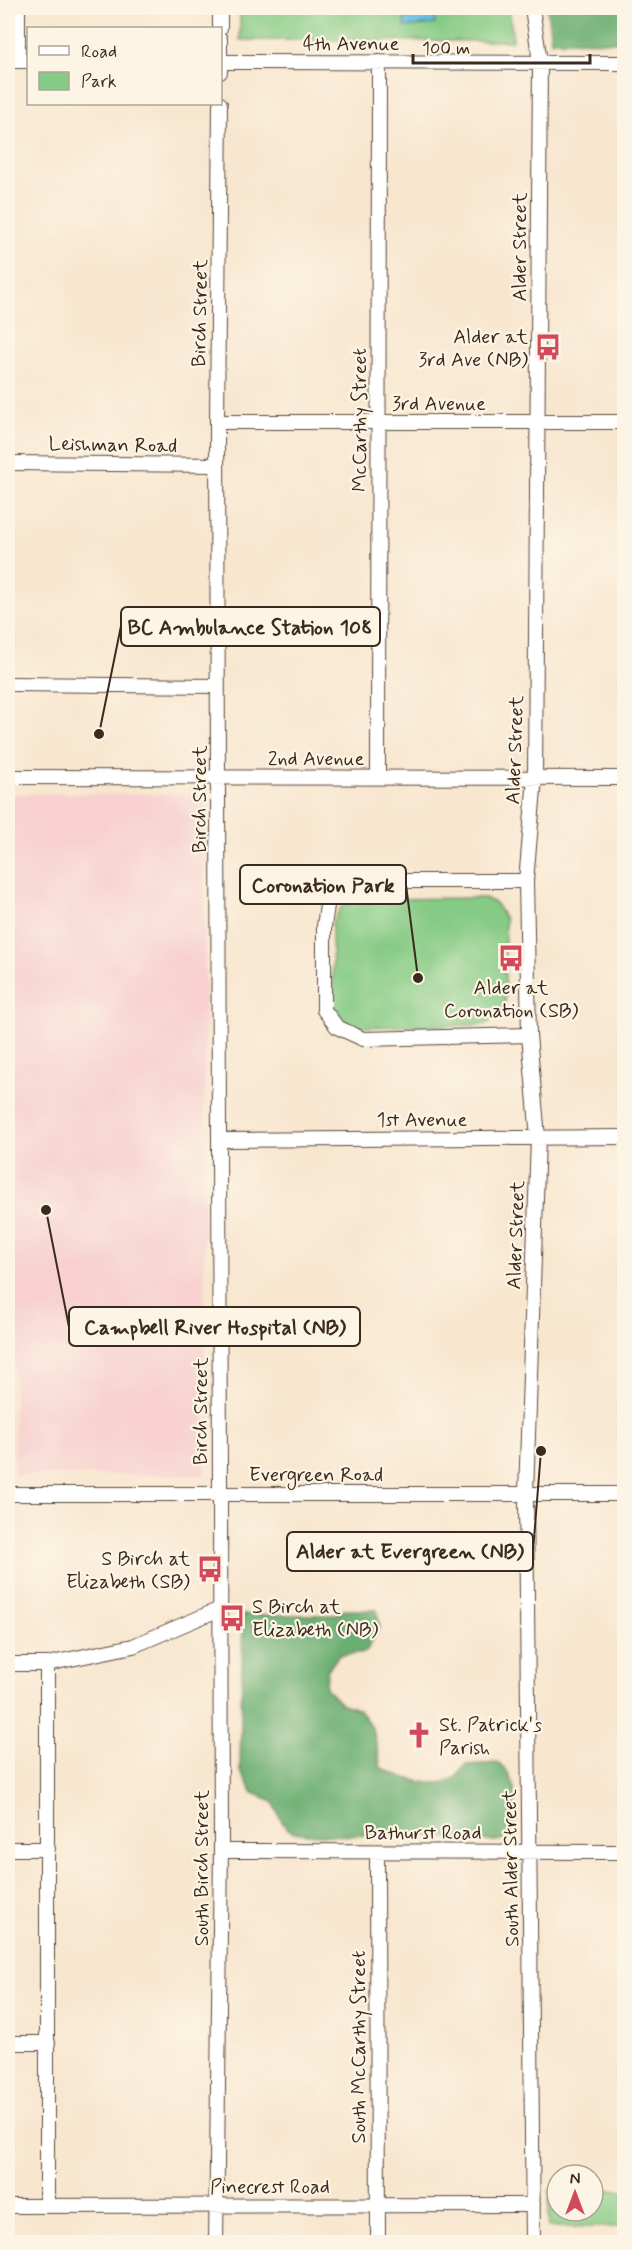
<svg xmlns="http://www.w3.org/2000/svg" width="632" height="2250" font-family="Mynerve,sans-serif">
<style>
.built{fill:#f7d0cf}
.green{fill:#86cb85;stroke:#607a52;stroke-width:1.5}
.forest{fill:#6caf72;stroke:#546c48;stroke-width:1.5}
.water{fill:#69c1e6;stroke:#527682;stroke-width:1.5}
.lines{fill:none;stroke-linecap:round;stroke-linejoin:round}
.minor-casing{stroke:#574639;stroke-width:16}
.minor{stroke:#fff;stroke-width:14}
.labels{text-anchor:middle;stroke-width:4.5;stroke-linejoin:round;paint-order:stroke}
.street-label{font-size:20px;fill:#3b2a1e;stroke:#fcf5e5}
.poi-label{font-size:20px;fill:#3b2a1e;stroke:#fcf5e5;text-anchor:end}
.leader{fill:none;stroke:#3b2a1e;stroke-width:2}
.callout-dot{fill:#3b2a1e;stroke:#fcf5e5;stroke-width:2}
.callout{fill:#fcf5e5;stroke:#3b2a1e;stroke-width:2}
.callout-label{font-size:21px;text-anchor:middle;font-weight:bold;fill:#3b2a1e}
</style>
<rect width="100%" height="100%" fill="#fcf5e5"/>
<filter id="ink" filterUnits="userSpaceOnUse"><feTurbulence type="fractalNoise" baseFrequency=".0167" numOctaves="2"/><feDisplacementMap in="SourceGraphic" scale="12" xChannelSelector="R" yChannelSelector="G"/><feConvolveMatrix kernelMatrix="1 2 1 2 8 2 1 2 1" color-interpolation-filters="sRGB"/></filter>
<filter id="wash" filterUnits="userSpaceOnUse"><feTurbulence type="fractalNoise" baseFrequency=".008" numOctaves="4" result="noise"/><feDisplacementMap in="SourceGraphic" scale="24" xChannelSelector="R" yChannelSelector="G"/><feGaussianBlur stdDeviation="1.35" result="paint"/><feColorMatrix in="noise" values="0 0 0 0 0 0 0 0 0 0 0 0 0 0 0 0 0 1.4 0 .05"/><feComposite in="paint" operator="in"/></filter>
<g filter="url(#wash)">
<rect width="100%" height="100%" fill="#f8e6cf"/>
<path class="built" d="M8,794H205L204,1475H14V1307H8Z"/>
<path class="green" d="M240,8H509L513,41L240,40Z
M485,898L496,904L505,919V1002L497,1017L483,1025L355,1027L344,1022L333,1006L332,923L342,906L360,899Z
M550,2190H557V2211H593V2190H624V2227H548Z"/>
<path class="forest" d="M547,8H624V42L551,41Z
M344,1610H377L380,1627L366,1652L339,1655L327,1671L326,1688L340,1703L359,1710L373,1729L381,1768C400,1777 435,1791 456,1777C459,1774 463,1768 465,1765L499,1763C511,1774 516,1787 515,1803C515,1813 516,1832 507,1838C491,1847 436,1835 416,1834C392,1834 304,1840 288,1829C280,1823 277,1810 273,1801L253,1793L240,1771L243,1615H334Z"/>
<path class="water" d="M434,13L435,24L405,27L404,16Z"/>
</g>
<g filter="url(#ink)">
<g class="lines">
<g class="minor-casing">
<path id="minor" d="M18,8V61
M220,8V28
M532,8L540,62L535,778L526,881L529,1035L538,1138L526,1494L533,2242
M220,39V72
M8,61H28
M220,62L624,63
M217,422H624
M8,463L217,465
M8,684L218,686
M8,777L624,778
M378,777L379,62
M526,881H342L329,892L324,926V1010L337,1027L363,1039L529,1035
M219,1140L624,1137
M8,1494H624
M8,1664H47L133,1646L220,1609
M47,1664V2206
M8,1849H48
M221,1851L624,1852
M377,1852L378,2242
M8,2043H48
M8,2206L533,2205
M216,2242L221,1851L217,422L220,104"/>
</g>
<use href="#minor" class="minor"/>
</g>
</g>
<defs>
<g id="bus-bare" transform="scale(2.07)"><path d="M-5-6H5V4H4V6H2V4H-2V6H-4V4H-5ZM-3.5-4V0h7V-4ZM-3.5 1.2v1.5H-2V1.2ZM2 1.2v1.5H3.5V1.2Z" fill="#d1495b" stroke="#fcf5e5" stroke-width="2.5" paint-order="stroke"/></g>
<g id="church-bare" transform="scale(2.07)"><path d="M-1.2-6h2.4v3.5h3.3v2.4h-3.3V6h-2.4V-.1h-3.3v-2.4h3.3Z" fill="#d1495b" stroke="#fcf5e5" stroke-width="2.5" paint-order="stroke"/></g>
</defs>
<g fill-rule="evenodd">
<use href="#bus-bare" x="548" y="347"/>
<use href="#bus-bare" x="511" y="958"/>
<use href="#bus-bare" x="210" y="1569"/>
<use href="#bus-bare" x="232" y="1618"/>
<use href="#church-bare" x="419" y="1735"/>
</g>
<g class="labels">
<g class="street-label">
<text x="351" y="50">4th Avenue</text>
<text transform="translate(519 247) rotate(-90)" y="7">Alder Street</text>
<text transform="translate(199 313) rotate(-89)" y="7">Birch Street</text>
<text x="439" y="410">3rd Avenue</text>
<text transform="translate(359 420) rotate(-90)" y="7">McCarthy Street</text>
<text transform="translate(113 444) rotate(1)" y="7">Leishman Road</text>
<text transform="translate(514 750) rotate(-88)" y="7">Alder Street</text>
<text x="316" y="765">2nd Avenue</text>
<text transform="translate(199 799) rotate(-90)" y="7">Birch Street</text>
<text x="422" y="1126">1st Avenue</text>
<text transform="translate(515 1235) rotate(-88)" y="7">Alder Street</text>
<text transform="translate(200 1411) rotate(-90)" y="7">Birch Street</text>
<text x="316" y="1481">Evergreen Road</text>
<text x="423" y="1839">Bathurst Road</text>
<text transform="translate(201 1868) rotate(-90)" y="7">South Birch Street</text>
<text transform="translate(510 1868) rotate(-91)" y="7">South Alder Street</text>
<text transform="translate(358 2047) rotate(-90)" y="7">South McCarthy Street</text>
<text x="270" y="2193">Pinecrest Road</text>
</g>
<g class="poi-label">
<text x="528" y="343">Alder at<tspan x="528" dy="23">3rd Ave (NB)</tspan></text>
<text x="511" y="994" text-anchor="middle">Alder at<tspan x="511" dy="23">Coronation (SB)</tspan></text>
<text x="190" y="1565">S Birch at<tspan x="190" dy="23">Elizabeth (SB)</tspan></text>
<text x="252" y="1613" text-anchor="start">S Birch at<tspan x="252" dy="23">Elizabeth (NB)</tspan></text>
<text x="439" y="1731" text-anchor="start">St. Patrick's<tspan x="439" dy="23">Parish</tspan></text>
</g>
</g>
<path class="leader" d="M99 734L121 626M418 978L406 885M46 1210L69 1327M541 1451L533 1551"/>
<g class="callout-dot">
<circle cx="99" cy="734" r="6"/>
<circle cx="418" cy="978" r="6"/>
<circle cx="46" cy="1210" r="6"/>
<circle cx="541" cy="1451" r="6"/>
</g>
<g class="callout">
<rect x="121" y="607" width="259" height="39" rx="6"/>
<rect x="240" y="865" width="166" height="39" rx="6"/>
<rect x="69" y="1307" width="291" height="39" rx="6"/>
<rect x="287" y="1532" width="246" height="39" rx="6"/>
</g>
<g class="callout-label">
<text x="250" y="634">BC Ambulance Station 108</text>
<text x="323" y="892">Coronation Park</text>
<text x="215" y="1334">Campbell River Hospital (NB)</text>
<text x="410" y="1558">Alder at Evergreen (NB)</text>
</g>
<rect width="632" height="2250" fill="none" stroke="#fcf5e5" stroke-width="30"/>
<rect x="27" y="27" width="195" height="78" fill="#fcf5e5" stroke="#afa495" stroke-width="1.5"/>
<rect x="39" y="46" width="30" height="9" fill="#ffffff" stroke="#afa495" stroke-width="1.5"/>
<text x="81" y="57" font-size="18" fill="#3b2a1e">Road</text>
<rect x="39" y="72" width="30" height="18" fill="#86cb85" stroke="#afa495" stroke-width="1.5"/>
<text x="81" y="87" font-size="18" fill="#3b2a1e">Park</text>
<g transform="translate(575 2193)"><circle r="28" fill="#fcf5e5" stroke="#afa495" stroke-width="1.5"/>
<path d="M0-4.5L10 22L0 15L-10 22Z" fill="#d1495b"/>
<text y="-9" font-size="16" font-weight="bold" text-anchor="middle" fill="#3b2a1e">N</text>
</g>
<path d="M413 54v9h177v-9" fill="none" stroke="#3b2a1e" stroke-width="3"/>
<text x="422" y="54" font-size="18" fill="#3b2a1e" stroke="#fcf5e5" stroke-width="4.5" paint-order="stroke">100 m</text>
</svg>
